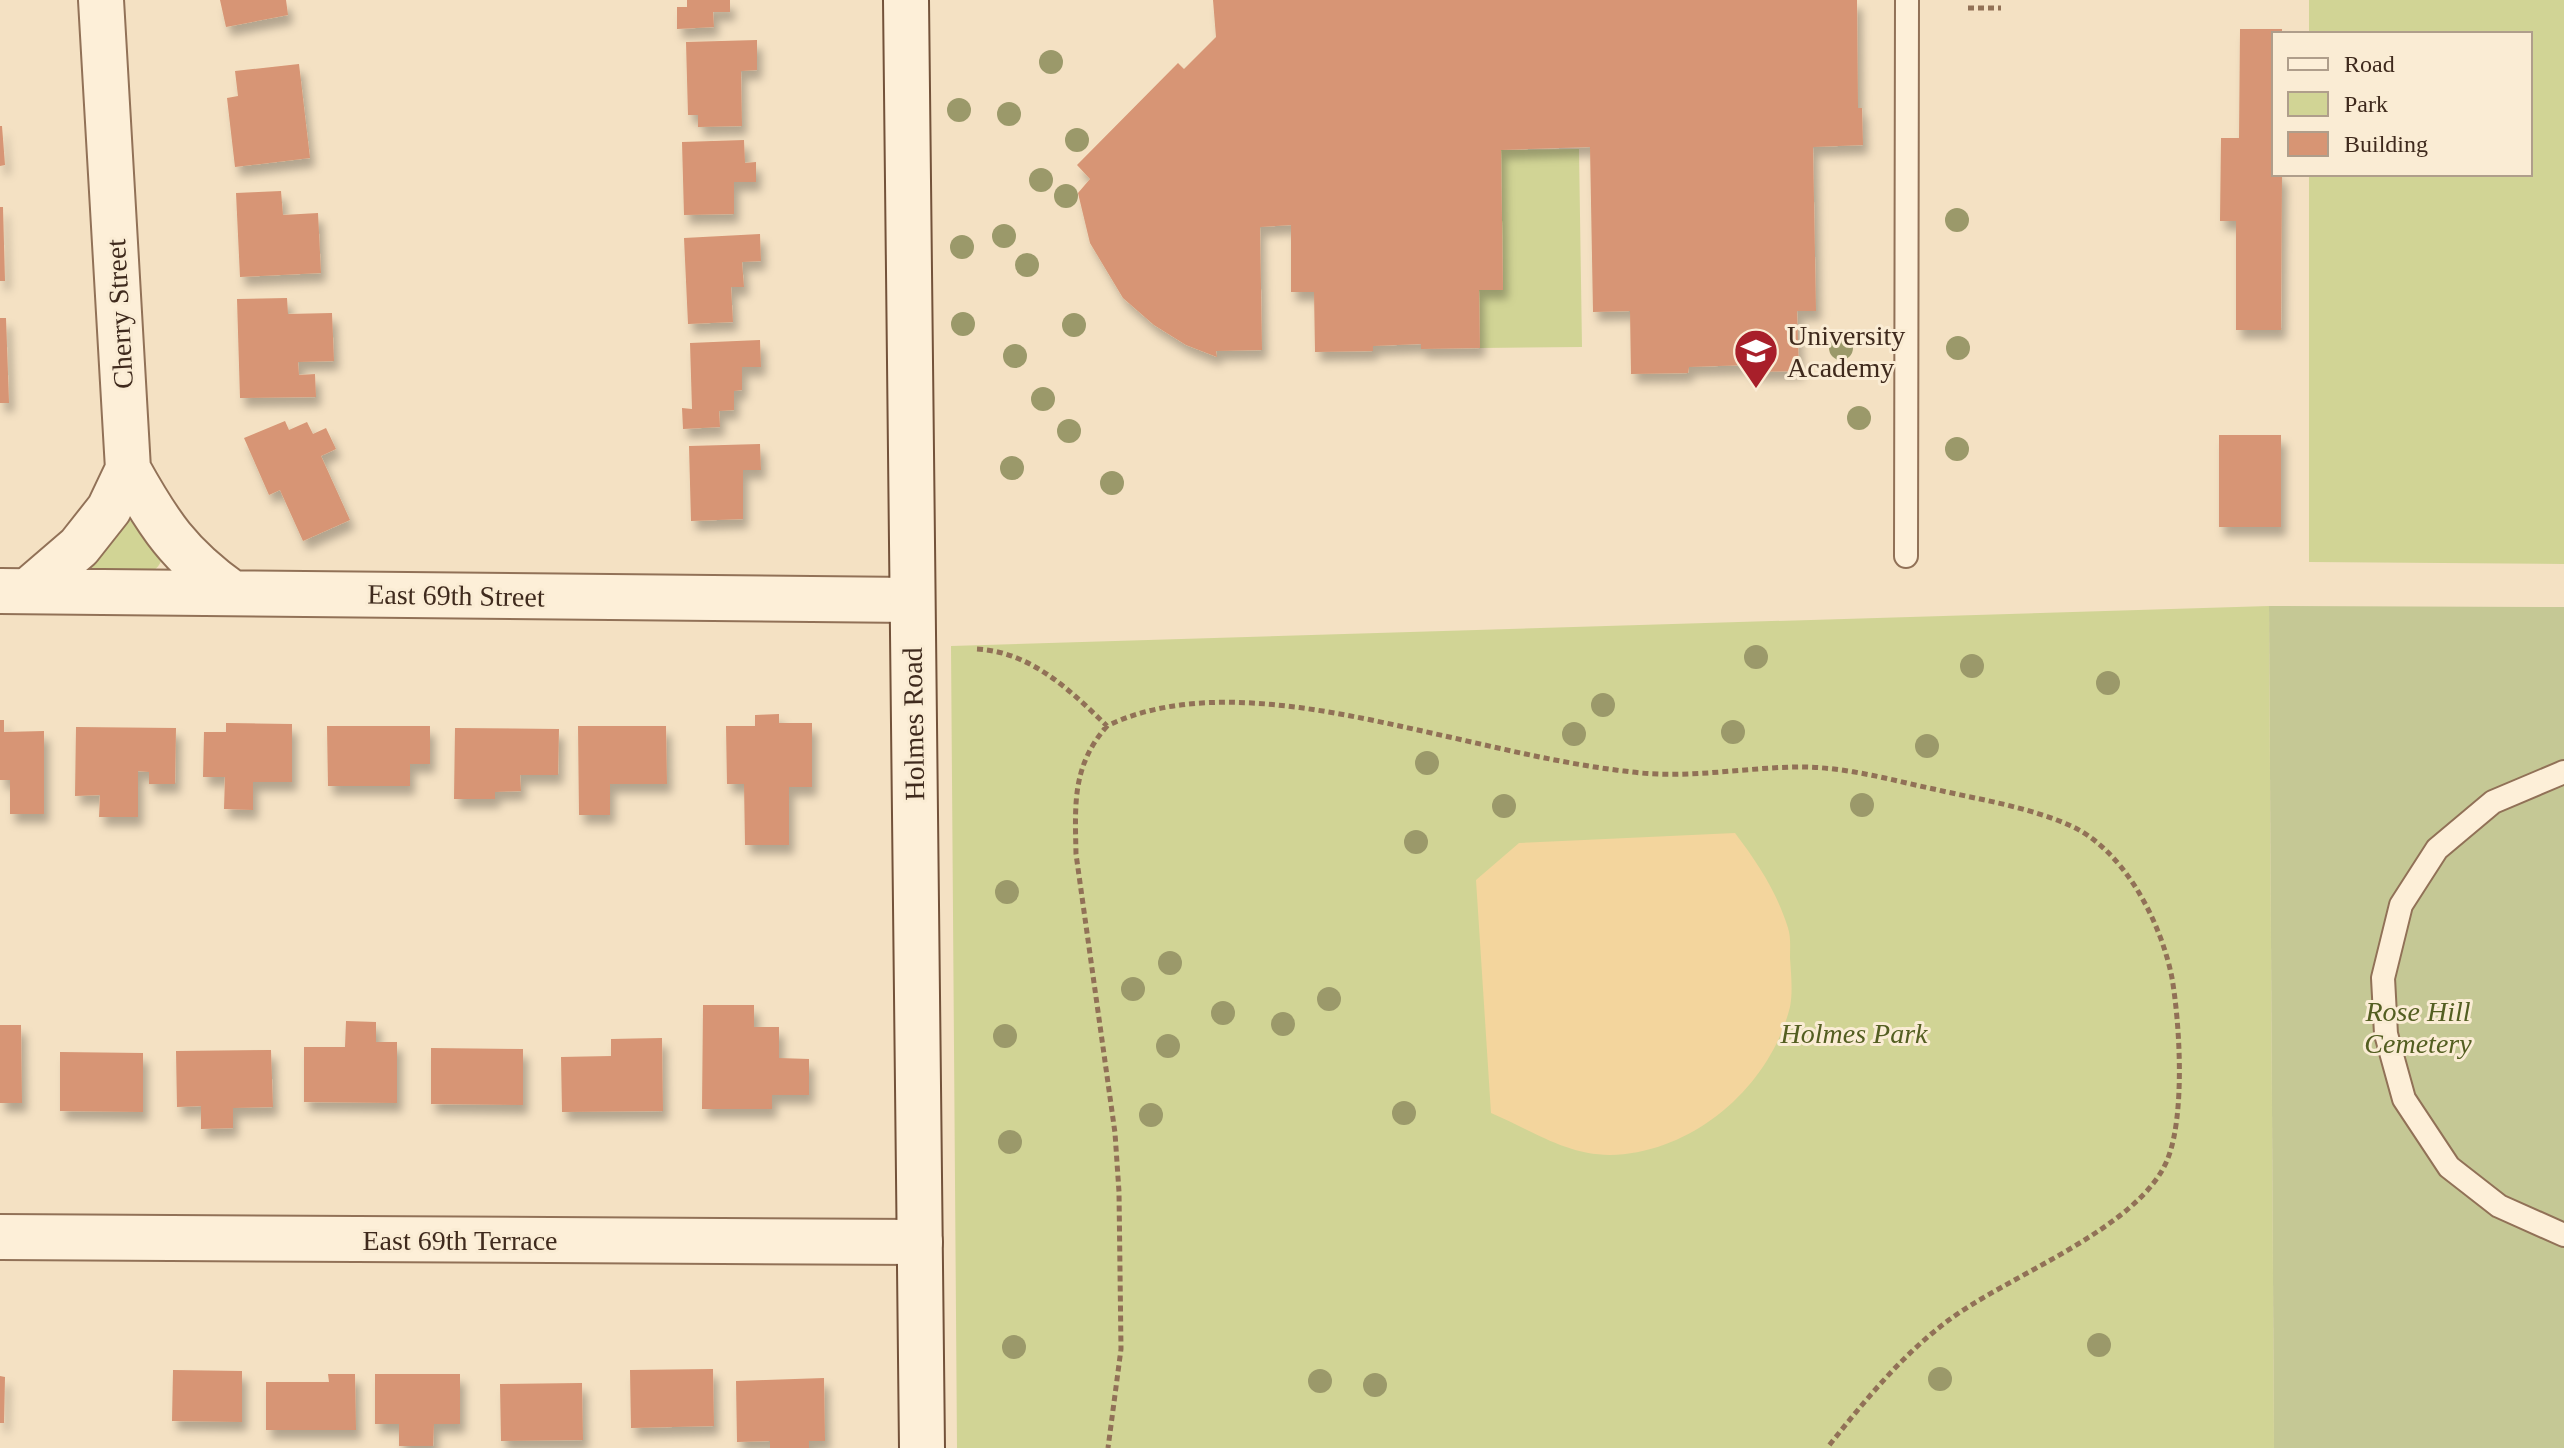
<svg xmlns="http://www.w3.org/2000/svg" width="2564" height="1448" font-family="Georgia,serif">
<style>
.green{fill:#d1d495}
.sand{fill:#f3d59d}
.cemetery{fill:#c5c895}
.building{fill:#d79574;filter:url(#shadow)}
.lines{fill:none;stroke-linecap:round;stroke-linejoin:round}
.service-casing{stroke:#917157;stroke-width:26}
.minor-casing{stroke:#917157;stroke-width:48}
.secondary-casing{stroke:#73523a;stroke-width:48}
.path{stroke:#917157;stroke-width:5;stroke-dasharray:6 4;stroke-linecap:butt}
.service{stroke:#fdefd8;stroke-width:22}
.minor{stroke:#fdefd8;stroke-width:44}
.secondary{stroke:#fdefd8;stroke-width:44}
.tree{fill:#9b996a}
.labels{text-anchor:middle;stroke-width:6;stroke-linejoin:round;paint-order:stroke}
.street-label{font-size:28px;fill:#3f2a1d;stroke:#faecd4}
.poi-label{font-size:28px;fill:#3f2a1d;stroke:#faecd4;text-anchor:start}
.park-label{font-size:28px;font-style:italic;fill:#535e21;stroke:#faecd4}
</style>
<defs>
<filter id="shadow"><feDropShadow dx="5" dy="9" stdDeviation="4" flood-color="#0004"/></filter>
</defs>
<rect width="100%" height="100%" fill="#f4e1c3"/>
<path class="green" d="M2309,0H2564V564L2309,562V174H2530V34H2309Z
M1579,149L1582,347L1480,348L1479,290L1503,289L1501,150Z
M123,521H134L162,558C156,582 123,575 102,577L92,568L95,555Z
M2269,606L2274,1448H957L951,646Z"/>
<path class="sand" d="M1735,833C1757,862 1777,892 1788,928C1791,937 1790,948 1790,958C1791,973 1793,992 1790,1007C1770,1086 1694,1153 1610,1155C1566,1155 1531,1130 1491,1113L1476,880L1519,843Z"/>
<path class="cemetery" d="M2269,606L2564,607V1448H2274Z"/>
<path class="building" d="M220,0H286L288,15L226,27Z
M687,0H730V12H713L714,27L677,29V7H687Z
M1213,0H1857L1858,108H1862L1863,145L1813,147L1816,311H1797L1799,371L1747,372V365L1689,367L1688,373L1631,374L1630,311L1593,312L1590,147L1501,150L1503,290H1479L1480,348L1421,349V344L1373,346V351L1315,352L1314,292H1291V225L1260,227L1262,350L1216,351L1217,357L1186,345L1154,325L1123,298L1090,243L1078,193L1090,179L1077,165L1178,63L1184,69L1216,37Z
M2240,29H2282V34H2274V174H2282L2281,330H2236V221H2220L2221,138H2239Z
M757,40V70L741,71L742,126L698,127V115H688L686,42Z
M299,64L310,158L235,167L227,98L238,96L235,71Z
M0,126H2L5,165L0,166Z
M744,140L745,163L756,162V182H734V214L684,215L682,142Z
M281,191L283,215L318,213L321,273L240,277L236,193Z
M0,207H3L5,281H0Z
M760,234L761,261L742,262L744,287H731L733,322L688,324L684,238Z
M287,298L288,314L332,313L334,361L298,362L299,375L315,374L316,397L240,398L237,299Z
M0,318H6L9,403H0Z
M760,340L761,367H742V390L734,391V410L719,411L720,427L683,429L682,408L692,409L690,343Z
M285,421L289,430L307,422L313,434L326,428L336,449L321,456L350,520L303,541L280,490L269,495L244,438Z
M2219,435H2281V527H2219Z
M760,444L761,470H743V519L691,521L689,446Z
M779,714V723H812V787H789V845H745L744,784H727L726,726H755V715Z
M0,720H4V732L44,731V814H10V780H0Z
M226,723L292,724V782H253V810L224,809L225,777H203L204,732H226Z
M327,726H430V764H410V786H328Z
M578,726H666L667,784H610V815H579Z
M76,727L176,728L175,784H149V772L138,771V817H99L100,795L75,796Z
M455,728L559,729L558,775H520L521,791L495,792V799H454Z
M703,1005H754V1027H779V1058L809,1059V1095H772V1109H702Z
M346,1021L376,1022V1042H397V1103L304,1102V1047H345Z
M0,1025H21L22,1103H0Z
M662,1038L663,1111L562,1112L561,1057L611,1056V1039Z
M431,1048L523,1049V1105L431,1104Z
M271,1050L273,1107L233,1108V1128L201,1129V1106L177,1107L176,1051Z
M60,1052L143,1053V1112L60,1111Z
M713,1369L714,1426L631,1428L630,1370Z
M173,1370L242,1371V1422L172,1421Z
M328,1374H355L356,1430H266V1382H329Z
M375,1374H460V1424H434L433,1446H399V1424H375Z
M0,1376L5,1377L4,1423H0Z
M824,1378L825,1441H809V1448H770V1441L737,1442L736,1381Z
M582,1383L583,1440L501,1441L500,1384Z"/>
<g class="lines">
<g class="service-casing">
<path id="service" d="M1906,556L1907,0
M2564,772L2493,802L2437,849L2401,905L2383,978L2386,1034L2404,1099L2449,1167L2499,1206L2564,1235"/>
</g>
<g class="minor-casing">
<path id="minor" d="M128,469C159,525 179,555 232,593
M29,590L79,547L109,509L128,469L101,0
M0,591L912,600
M0,1237L920,1242"/>
</g>
<g class="secondary-casing">
<path id="secondary" d="M906,0L922,1448"/>
</g>
<path class="path" d="M1968,8H2001
M977,649C1031,652 1070,690 1107,726C1205,678 1344,714 1445,736C1507,750 1569,765 1632,772C1687,779 1741,768 1795,767C1844,766 1891,780 1938,790C1982,800 2028,807 2069,825C2124,849 2161,922 2172,978C2180,1025 2185,1114 2168,1158C2141,1229 2005,1276 1945,1323C1899,1358 1863,1403 1827,1448
M1107,726C1072,766 1075,804 1076,854L1115,1133L1119,1192L1121,1349L1108,1448"/>
<use href="#service" class="service"/>
<use href="#minor" class="minor"/>
<use href="#secondary" class="secondary"/>
</g>
<g class="tree">
<circle cx="1051" cy="62" r="12"/>
<circle cx="959" cy="110" r="12"/>
<circle cx="1009" cy="114" r="12"/>
<circle cx="1077" cy="140" r="12"/>
<circle cx="1041" cy="180" r="12"/>
<circle cx="1066" cy="196" r="12"/>
<circle cx="1957" cy="220" r="12"/>
<circle cx="1004" cy="236" r="12"/>
<circle cx="962" cy="247" r="12"/>
<circle cx="1027" cy="265" r="12"/>
<circle cx="963" cy="324" r="12"/>
<circle cx="1074" cy="325" r="12"/>
<circle cx="1841" cy="348" r="12"/>
<circle cx="1958" cy="348" r="12"/>
<circle cx="1015" cy="356" r="12"/>
<circle cx="1043" cy="399" r="12"/>
<circle cx="1859" cy="418" r="12"/>
<circle cx="1069" cy="431" r="12"/>
<circle cx="1957" cy="449" r="12"/>
<circle cx="1012" cy="468" r="12"/>
<circle cx="1112" cy="483" r="12"/>
<circle cx="1756" cy="657" r="12"/>
<circle cx="1972" cy="666" r="12"/>
<circle cx="2108" cy="683" r="12"/>
<circle cx="1603" cy="705" r="12"/>
<circle cx="1733" cy="732" r="12"/>
<circle cx="1574" cy="734" r="12"/>
<circle cx="1927" cy="746" r="12"/>
<circle cx="1427" cy="763" r="12"/>
<circle cx="1862" cy="805" r="12"/>
<circle cx="1504" cy="806" r="12"/>
<circle cx="1416" cy="842" r="12"/>
<circle cx="1007" cy="892" r="12"/>
<circle cx="1170" cy="963" r="12"/>
<circle cx="1133" cy="989" r="12"/>
<circle cx="1329" cy="999" r="12"/>
<circle cx="1223" cy="1013" r="12"/>
<circle cx="1283" cy="1024" r="12"/>
<circle cx="1005" cy="1036" r="12"/>
<circle cx="1168" cy="1046" r="12"/>
<circle cx="1404" cy="1113" r="12"/>
<circle cx="1151" cy="1115" r="12"/>
<circle cx="1010" cy="1142" r="12"/>
<circle cx="2099" cy="1345" r="12"/>
<circle cx="1014" cy="1347" r="12"/>
<circle cx="1940" cy="1379" r="12"/>
<circle cx="1320" cy="1381" r="12"/>
<circle cx="1375" cy="1385" r="12"/>
</g>
<defs>
<g id="school-pin" transform="scale(2.3)"><path d="M0 17L-7.5 6A9.5 9.5 0 1 1 7.5 6Z" fill="#a81f2a" stroke="#faecd4"/><path d="M0-5L7-2L0 1L-7-2ZM-4 1L0 2.5L4 1V4Q0 6-4 4Z" fill="#fff"/></g>
</defs>
<g fill-rule="evenodd">
<use href="#school-pin" x="1756" y="351"/>
</g>
<g class="labels">
<g class="street-label">
<text transform="translate(119 314) rotate(-93)" y="10">Cherry Street</text>
<text transform="translate(456 595) rotate(1)" y="10">East 69th Street</text>
<text transform="translate(913 724) rotate(-91)" y="10">Holmes Road</text>
<text x="460" y="1250">East 69th Terrace</text>
</g>
<g class="poi-label">
<text x="1787" y="345">University<tspan x="1787" dy="32">Academy</tspan></text>
</g>
<g class="park-label">
<text x="2418" y="1021">Rose Hill<tspan x="2418" dy="32">Cemetery</tspan></text>
<text x="1854" y="1043">Holmes Park</text>
</g>
</g>
<rect x="2272" y="32" width="260" height="144" fill="#faecd4" stroke="#af9e8b" stroke-width="2"/>
<rect x="2288" y="58" width="40" height="12" fill="#fdefd8" stroke="#af9e8b" stroke-width="2"/>
<text x="2344" y="72" font-size="24" fill="#3f2a1d">Road</text>
<rect x="2288" y="92" width="40" height="24" fill="#d1d495" stroke="#af9e8b" stroke-width="2"/>
<text x="2344" y="112" font-size="24" fill="#3f2a1d">Park</text>
<rect x="2288" y="132" width="40" height="24" fill="#d79574" stroke="#af9e8b" stroke-width="2"/>
<text x="2344" y="152" font-size="24" fill="#3f2a1d">Building</text>
</svg>
